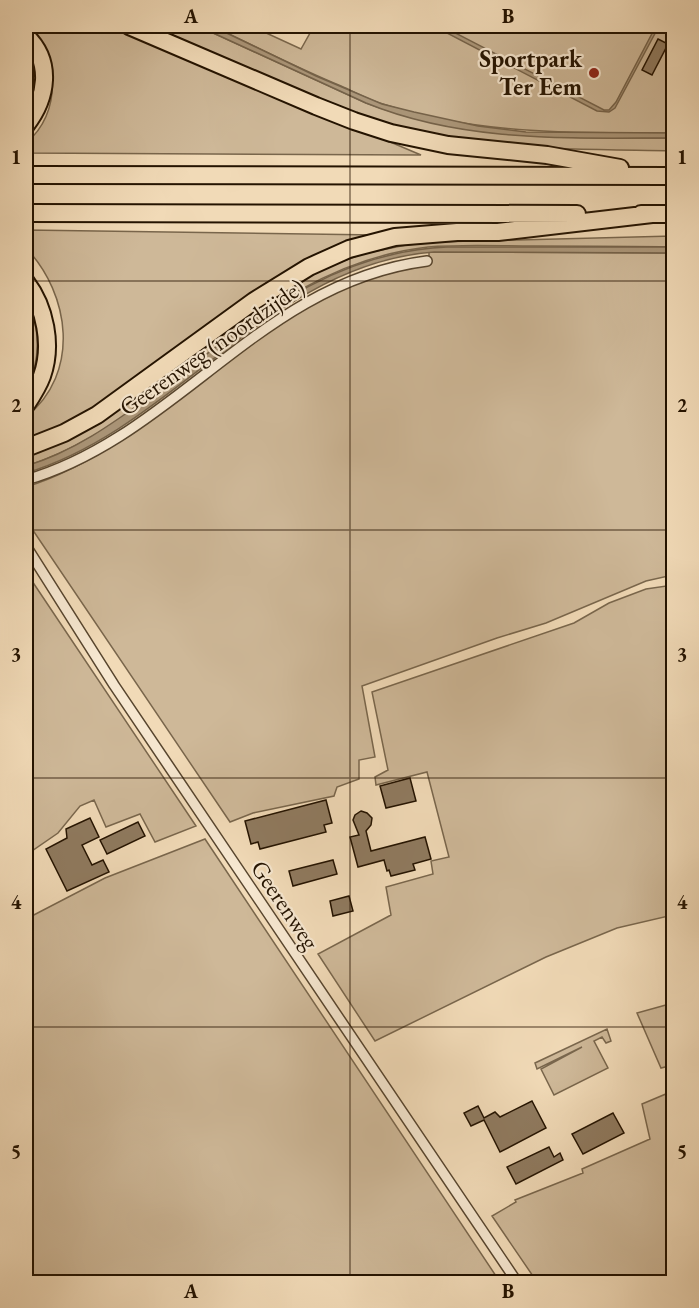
<svg xmlns="http://www.w3.org/2000/svg" width="699" height="1308" font-family="'EB Garamond',serif">
<style>
.green{fill:#ceb898;stroke:#79664c;stroke-width:1.5}
.water{fill:#ab9679;stroke:#756249;stroke-width:1.5}
.building{fill:#8f7a5f;stroke:#241300;stroke-width:1.5}
.lines{fill:none;stroke-linecap:round;stroke-linejoin:round}
.street-casing{stroke:#57452e;stroke-width:12}
.highway-casing{stroke:#241300;stroke-width:20}
.street{stroke:#f6e7d0;stroke-width:9}
.highway{stroke:#f1dab7;stroke-width:16}
.grid{fill:none;stroke:#241300;stroke-width:1.5;stroke-opacity:0.55}
.poi-dot{fill:#8f2418;stroke:#f6e7d0;stroke-width:2}
.labels{text-anchor:middle;stroke-width:4.5;stroke-linejoin:round;paint-order:stroke}
.poi-label{font-size:24px;font-weight:bold;fill:#241300;stroke:#f6e7d0;text-anchor:end}
.street-label{font-size:24px;fill:#241300;stroke:#f6e7d0}
.neatline{fill:none;stroke:#241300;stroke-width:2}
.grid-label{font-size:20px;text-anchor:middle;font-weight:bold;fill:#241300}
</style>
<rect width="100%" height="100%" fill="#f1dab7"/>
<filter id="stains"><feTurbulence type="fractalNoise" baseFrequency=".00333" numOctaves="4"/><feColorMatrix values="0 0 0 0 .2 0 0 0 0 .09 0 0 0 0 .02 0 0 0 .5 -.17"/></filter>
<radialGradient id="worn" r=".72"><stop offset=".6" stop-color="#630" stop-opacity="0"/><stop offset="1" stop-color="#630" stop-opacity=".3"/></radialGradient>
<path class="green" d="M27,26H116L139,33L232,75L421,155L26,153V143C62,114 60,55 27,26Z
M151,26H198L366,103C468,141 567,138 673,138V151C583,149 487,151 398,127C312,103 233,60 151,26Z
M212,26H251L301,49L314,26H673V133C576,133 477,135 383,104C368,100 355,92 341,86C297,68 255,46 212,26Z
M26,230L378,235L345,244L83,418L26,443V417C81,373 70,294 26,248Z
M673,236V247C627,246 580,246 533,246C498,246 462,244 428,247C383,252 339,268 300,290C205,343 131,433 26,466V456L64,442L85,430L274,296L320,270L362,254L406,245L435,242Z
M429,252L673,253V575L646,581L546,623L497,638L362,686L375,757L359,760V779L337,787L334,796L253,813L230,822L26,520V487C129,455 217,361 309,305C346,282 387,274 429,263Z
M26,299C41,326 41,362 26,389Z
M26,572L196,826L155,842L140,814L106,827L94,800L80,806L58,833L26,855Z
M673,585V915L617,928L546,957L375,1041L318,954L391,915L386,887L433,874L431,861L449,857L427,772L376,785L375,777L388,770L372,692L574,623L609,603L646,589Z
M205,839L500,1282H26V919L105,878Z
M673,1003V1065L661,1068L637,1013Z
M607,1029L611,1041L606,1043L602,1037L594,1041L608,1068L554,1095L541,1069L582,1047L537,1069L535,1063Z
M673,1091V1277L660,1282H537L492,1216L516,1202L515,1200L583,1173L582,1169L650,1139L642,1104Z"/>
<path class="water" d="M198,26H212L316,76L382,104L414,112L478,126L526,132L673,133V138C570,138 464,143 366,103Z
M438,26H442L604,110H609L616,102L656,26H659L615,108L609,112L597,111L443,31Z
M447,247H673L674,253L434,252C270,264 176,428 26,473V466C73,452 112,424 152,395C245,327 326,252 447,247Z"/>
<path class="building" d="M658,39L668,44L652,75L642,70Z
M410,778L416,801L386,808L380,786Z
M326,800L332,823L324,825L326,832L260,849L258,842L251,844L245,821Z
M361,811L367,813L372,818L371,825L366,831L371,851L425,837L431,859L413,864L415,870L391,876L389,870L387,871L384,860L358,867L350,837L359,835L353,820L355,815Z
M90,818L99,837L82,845L92,865L103,860L109,872L67,891L46,849L67,838L66,829Z
M138,822L145,836L107,854L100,840Z
M333,860L337,874L293,886L289,871Z
M349,896L353,911L333,916L330,901Z
M532,1101L546,1128L500,1152L484,1120L471,1126L464,1113L478,1106L484,1118L495,1112L500,1117Z
M613,1113L624,1133L583,1154L572,1134Z
M549,1147L554,1157L560,1153L563,1160L516,1184L507,1167Z"/>
<g class="lines">
<g class="street-casing">
<path id="street" d="M26,480C177,436 261,282 427,261
M26,546L114,685L517,1282"/>
</g>
<g class="highway-casing">
<path id="highway" d="M129,26L316,106L354,121L391,133L448,145L547,155L620,168
M26,36C53,62 47,98 26,125
M26,175L674,176
M26,213L577,214
M641,214H674
M26,282C45,307 53,345 42,376C38,387 32,396 26,405
M26,448L64,433L97,415L254,301L309,267L349,249L395,237L457,232H498L652,214"/>
</g>
<use href="#street" class="street"/>
<use href="#highway" class="highway"/>
</g>
<path class="grid" d="M350,26V1282M26,281H674M26,530H674M26,778H674M26,1027H674"/>
<circle class="poi-dot" cx="594" cy="73" r="6"/>
<g class="labels">
<g class="poi-label">
<text x="582" y="67">Sportpark<tspan x="582" dy="28">Ter Eem</tspan></text>
</g>
<g class="street-label">
<text transform="translate(212 347) rotate(-35)" y="8">Geerenweg (noordzijde)</text>
<text transform="translate(285 905) rotate(56)" y="8">Geerenweg</text>
</g>
</g>
<rect width="699" height="1308" fill="none" stroke="#f1dab7" stroke-width="66"/>
<rect x="33" y="33" width="633" height="1242" class="neatline"/>
<g class="grid-label">
<text x="191" y="23">A</text>
<text x="508" y="23">B</text>
<text x="16" y="164">1</text>
<text x="682" y="164">1</text>
<text x="16" y="412">2</text>
<text x="682" y="412">2</text>
<text x="16" y="661">3</text>
<text x="682" y="661">3</text>
<text x="16" y="909">4</text>
<text x="682" y="909">4</text>
<text x="16" y="1158">5</text>
<text x="682" y="1158">5</text>
<text x="191" y="1298">A</text>
<text x="508" y="1298">B</text>
</g>
<rect width="100%" height="100%" filter="url(#stains)"/>
<rect width="100%" height="100%" fill="url(#worn)"/>
</svg>
